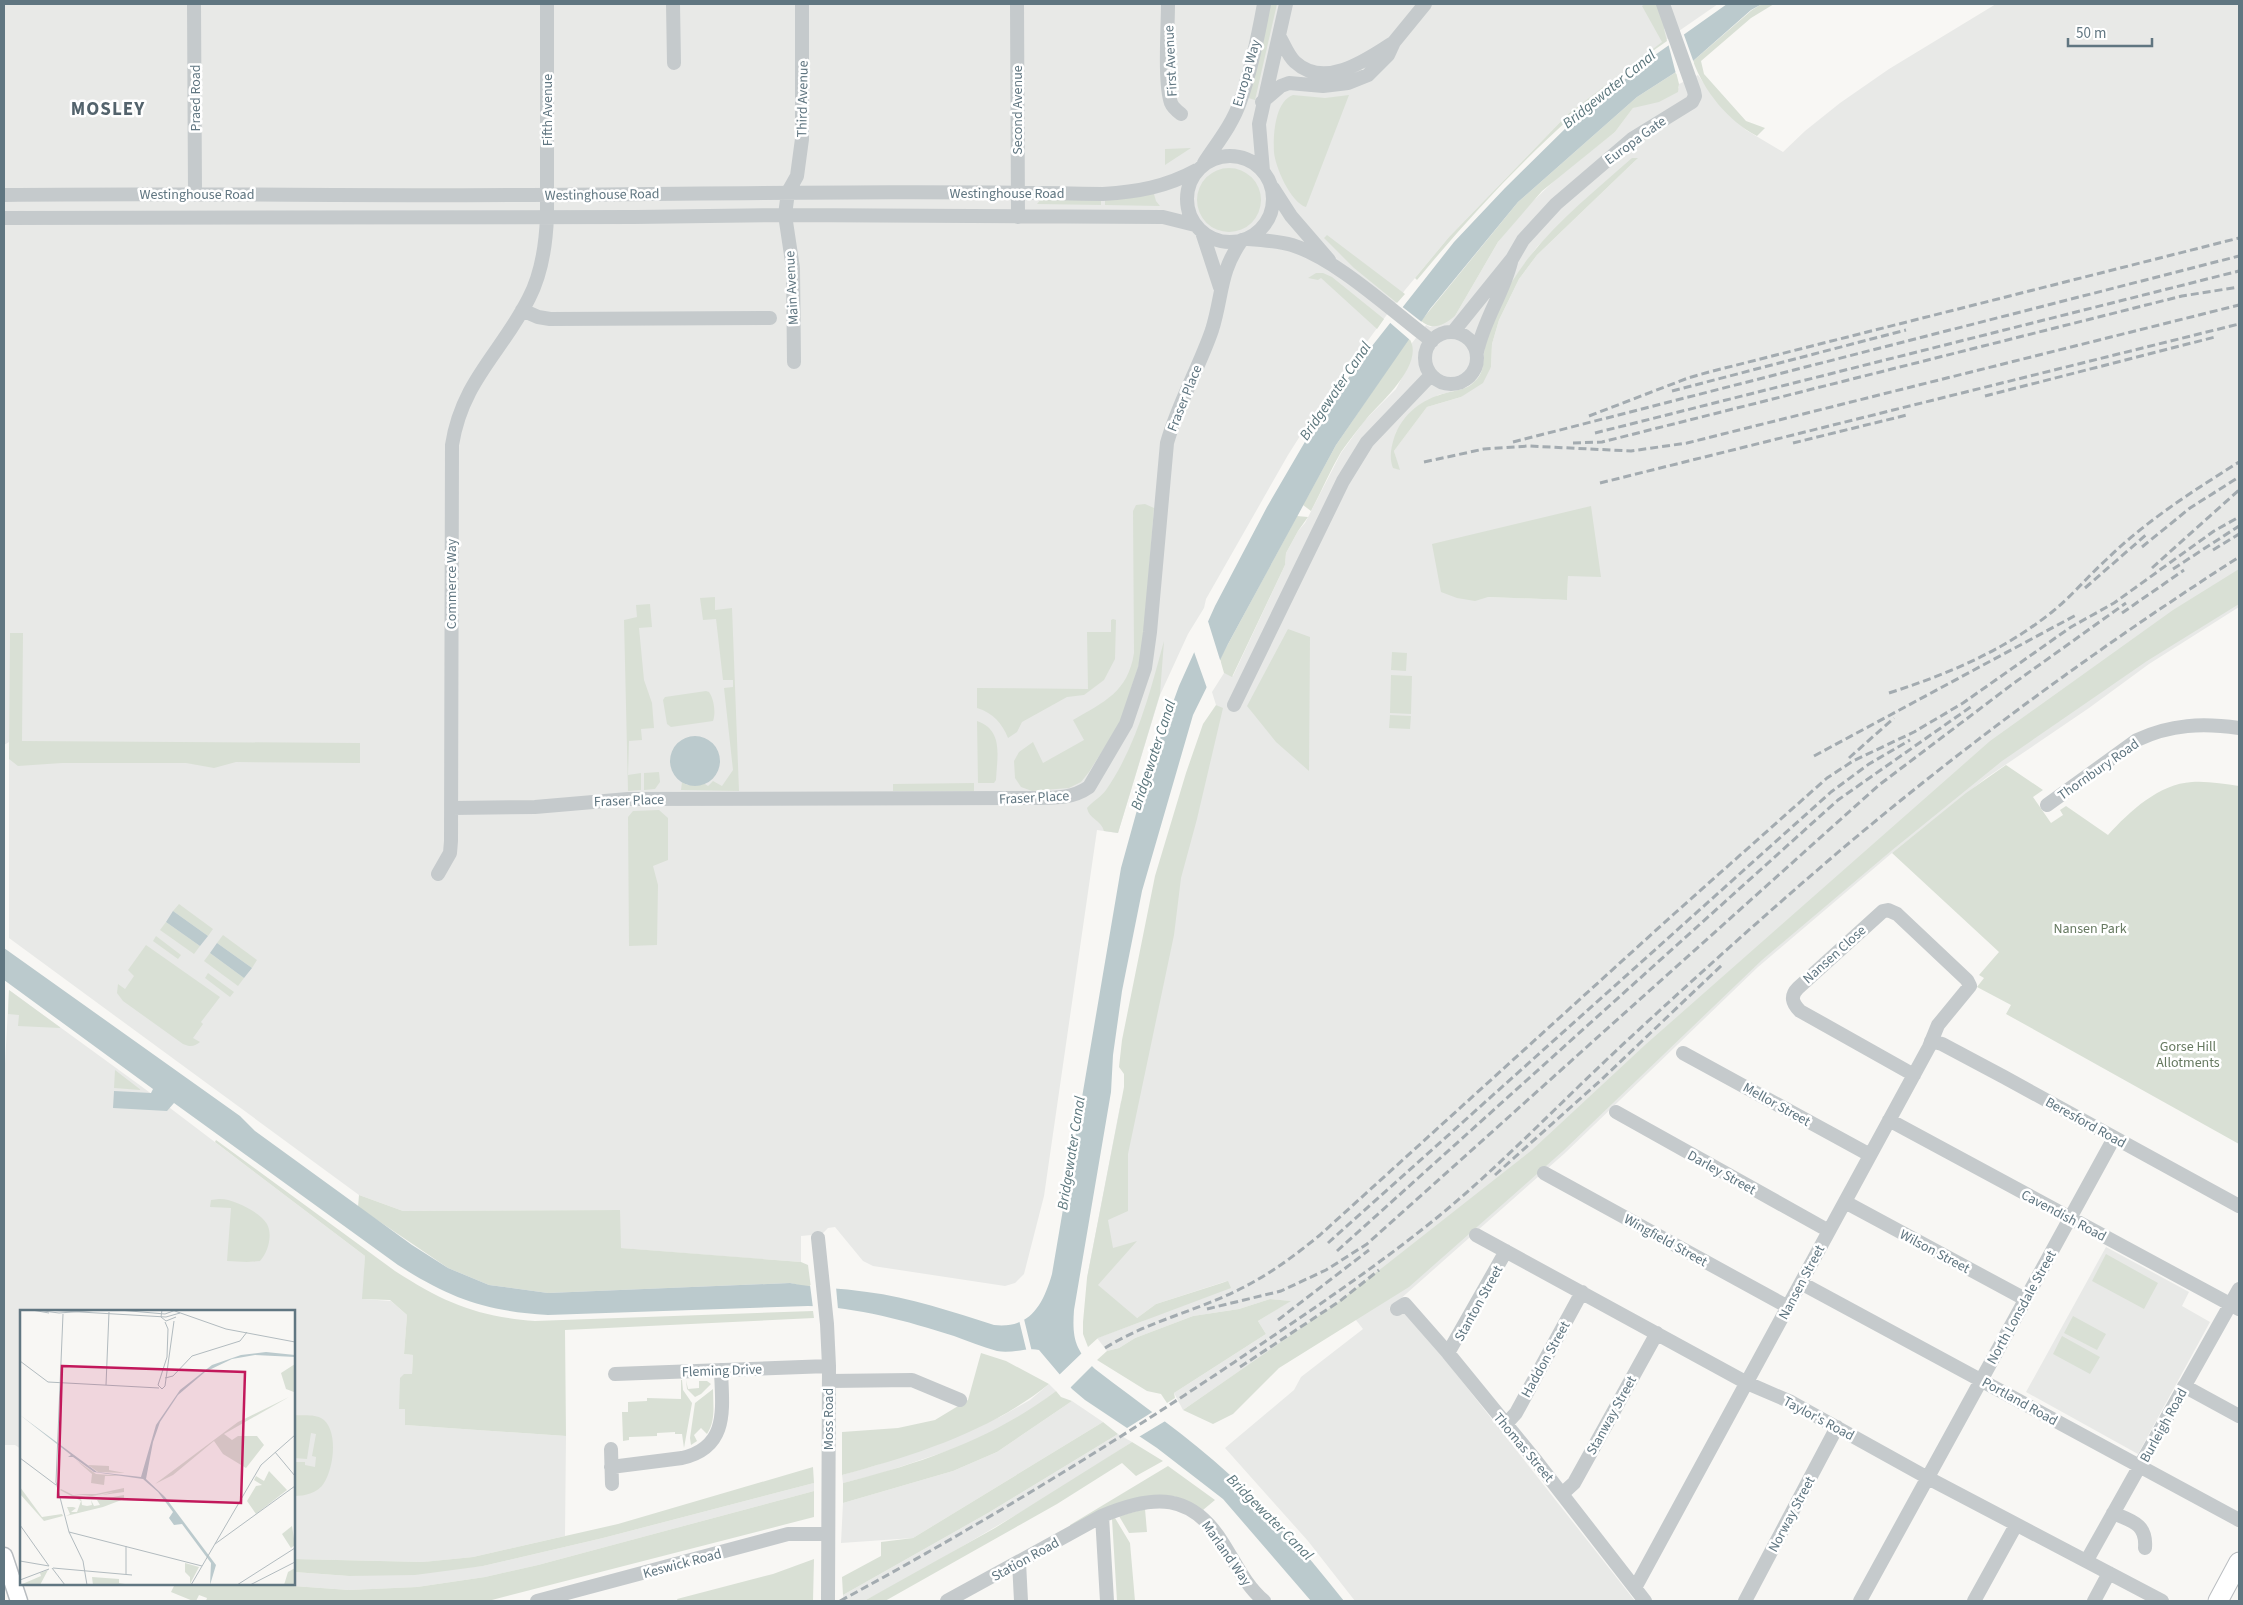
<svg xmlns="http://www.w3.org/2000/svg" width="2243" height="1605" font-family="'Source Sans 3',sans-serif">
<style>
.built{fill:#e8e9e7;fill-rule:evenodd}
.green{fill:#d9e0d5}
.water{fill:#bbcacd}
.pier{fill:#f8f7f4}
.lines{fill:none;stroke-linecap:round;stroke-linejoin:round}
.major-casing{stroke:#b8bdc0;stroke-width:19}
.highway-casing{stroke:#b9bdc0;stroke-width:21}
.minor{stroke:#c5cacc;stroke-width:14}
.major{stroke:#fff;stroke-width:16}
.highway{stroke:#fff;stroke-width:19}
.rail{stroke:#a3abb0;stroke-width:3;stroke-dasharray:8 4;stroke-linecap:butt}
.labels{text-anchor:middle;stroke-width:5;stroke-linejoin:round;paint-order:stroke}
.street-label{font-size:14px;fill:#607681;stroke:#fff}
.park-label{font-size:14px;fill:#667960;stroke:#fff}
.water-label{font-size:15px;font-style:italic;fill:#5b767c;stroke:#fff}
.district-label{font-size:19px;font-weight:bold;letter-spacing:1px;fill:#53636c;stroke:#fff}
.inset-road{fill:none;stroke:#b2bbbf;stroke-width:1}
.view{fill:#c2185b;fill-opacity:0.15;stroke:#c2185b;stroke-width:2.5}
.inset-edge{fill:none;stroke:#607681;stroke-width:2.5}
</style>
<rect width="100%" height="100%" fill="#f8f7f4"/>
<path class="built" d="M4,4H1718L1663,42L1568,114L1449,237L1405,290L1314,414L1288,455L1206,599L1204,608L1188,634L1160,695L1118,833L1097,830L1044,1196L1024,1274L1015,1283L1005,1286L873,1266L863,1261L835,1227L828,1228L822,1234L801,1236V1262L620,1248V1210L403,1211L359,1195L9,938V742L4,745Z
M1996,4H2239V607L2149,664L2089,708L1986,778L1892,853L1758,967L1565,1153L1389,1309L1398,1307L1406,1310L1635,1601H1355L1308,1541L1225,1448L1294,1390L1301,1377L1363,1329L1341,1301L1183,1410L1174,1393L1266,1334L1258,1321L1290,1301L1270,1299L1239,1309L1193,1316L1135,1338L1119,1348L1107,1351L1097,1338L1143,1321L1227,1281L1156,1304L1133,1321L1087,1278L1121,1101L1130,1102L1219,707L1216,705L1212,692L1224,673L1233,676L1285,565L1286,553L1298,531L1305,523L1341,453L1365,420L1396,389L1408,366L1412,343L1426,325L1430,327L1455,316L1498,242L1525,209L1559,176L1615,132L1633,108L1679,88V84L1698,75L1710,92L1746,130L1783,152L1805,131L1840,103L1889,69ZM1638,158L1537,255L1519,279L1499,320L1492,344L1491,367L1461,397L1427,407L1394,451L1399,470L1391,456L1396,432L1438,395L1459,390L1475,382L1483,368L1484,348L1498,308L1515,277L1537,247L1573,211ZM1591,506L1568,576L1567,600L1488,597Z
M9,990L145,1089L365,1256L363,1299L391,1301L407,1315L404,1354L413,1355L412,1375L399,1409H405V1425L566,1436L565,1536L473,1557L424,1562L294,1559V1311H21V1449L15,1445H4V1082Z
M2106,1247L2189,1292L2182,1306L2210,1322L2138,1454L2026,1392Z
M1049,1384L1056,1391L1034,1408L1004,1426L965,1445L879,1474L843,1483L842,1475L877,1465L1000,1417L1030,1400Z
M1072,1401L1103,1422L913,1538L841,1543L843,1503L953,1471L997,1452Z
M1118,1434L1132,1442L1055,1492L915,1574L864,1601H844L843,1595L988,1513Z
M814,1483V1491L538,1565L485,1577L417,1587L349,1590L265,1584H294V1572L349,1576L483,1566L603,1538Z"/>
<path class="green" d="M1269,4H1277L1255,100L1248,98Z
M1645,4H1657L1665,28L1664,29L1667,41C1652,51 1638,63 1624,73C1547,133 1479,205 1417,280L1415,278L1449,237L1568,114L1662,42L1642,6Z
M1762,4H1774L1751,18L1701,61L1704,74L1746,121L1765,128L1757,136C1728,121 1704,91 1693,61L1752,10Z
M1676,72L1679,84L1678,92L1659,102L1633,108L1615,132L1542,191L1498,242L1455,316C1444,325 1433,331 1421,321L1518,202L1637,97Z
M1293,95L1325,98L1349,95L1306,207C1291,203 1275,167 1274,152C1273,135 1275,101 1293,95Z
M1191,148L1165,165V149Z
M1632,158H1638L1537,255L1519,279L1499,320L1492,344L1491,367L1483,383L1461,397L1427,407L1394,451L1400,470L1393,468C1389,458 1391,448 1394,438C1402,414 1422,399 1446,393C1456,390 1466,390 1474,382C1486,371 1482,361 1485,347C1487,334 1492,319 1498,307C1526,246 1582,202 1632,158Z
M1197 200a32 32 0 1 1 64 0a32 32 0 1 1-64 0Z
M1154,194L1156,201L1160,206L1105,205V200Z
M1041,199L1101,200V205L1037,204Z
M1327,235L1405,294L1397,303L1354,268L1324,238Z
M1316,273H1323L1332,277L1384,319L1377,329L1321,278L1318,280L1308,278Z
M1409,338C1426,363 1381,402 1367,418C1358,429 1349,441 1341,452C1330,471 1321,492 1311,511L1303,505L1336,445Z
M1136,505L1145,504L1154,508L1143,643L1139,664L1120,723L1089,772L1081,782L1069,788L1032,791L1021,787L1015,778L1014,761L1019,752L1033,742L1043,763L1084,740L1073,720C1104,702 1128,692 1134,653L1133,511Z
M1591,506L1601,577L1568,576L1567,600L1488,597L1475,601L1457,598L1441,592L1432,544Z
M1297,516L1308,517L1298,531L1286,553L1285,565L1232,677L1224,673L1220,659Z
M2239,569V604L2147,661L2002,761L1891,851L1762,960L1563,1151L1409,1287L1279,1368L1233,1414L1213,1424L1183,1410L1340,1301L1532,1150L1645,1045L1990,741L2173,610Z
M715,597V610L732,608L739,791L681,790L682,782L687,785L705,784L708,786L713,781L722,786L733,770L724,688L733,687V680H723L716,619L703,620L700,598Z
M650,604L652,627L639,628L644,680L652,703L654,728L641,729L642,740L629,741L628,775L641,773V790L628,791L624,620L637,617L636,605Z
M1113,619L1116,620L1115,659L1104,680L1084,695L1067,697L1022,722L1017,732L1008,738C1002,723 993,713 977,708V688L1088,689L1087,632H1111V620Z
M1288,629L1310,637L1309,771L1276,742L1247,706Z
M10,633H23L22,741L360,743V763L236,762L214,768L186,763H62L18,766L9,759Z
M1164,641L1160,694L1118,833L1104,831C1101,820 1089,819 1087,808C1093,801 1101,797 1106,790C1137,745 1150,692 1164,641Z
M1392,652L1407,653L1406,671L1391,670Z
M1391,675L1412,676L1411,714L1390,713Z
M706,691L709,692C714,699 716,713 713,721L671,727L667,724L663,700L665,697Z
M1216,705L1223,708L1197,819L1181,878L1174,935L1128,1154V1211L1108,1220L1113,1248L1137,1241L1098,1285L1137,1318L1156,1304L1228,1281L1231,1288L1098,1338L1088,1347L1083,1334V1322L1087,1278L1124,1087V1074L1119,1067L1122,1040L1155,876L1186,773L1203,724Z
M1390,715L1411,716L1410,729L1389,728Z
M977,721C1004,730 997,757 996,780L994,783H978Z
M2006,765L2043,790L2033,797L2051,823L2063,815L2060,810L2066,806L2108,835C2130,811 2159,784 2192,782C2208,781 2224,784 2239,786V1144L2006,1014L2011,1005L1977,987L1984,978L1979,975L1999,952L1892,853L1966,793Z
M659,772L660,782L655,789L644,790V773Z
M974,783V791H893V784Z
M659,810L668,818V860L653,866L658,885L657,945L629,946L628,817L633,811Z
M179,904L213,929L208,936L173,911Z
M166,922L200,946L194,954L160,930Z
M223,935L257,960L252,968L217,943Z
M156,936L181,955L178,959L153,941Z
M146,945L220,997L201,1022L203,1024L193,1038L200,1042C194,1047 190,1047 183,1044L123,1001L117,993L118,984L125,989L134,976L128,970Z
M210,953L244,978L238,986L204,961Z
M208,973L234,992L230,997L205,978Z
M9,990L61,1028L18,1026L19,1015L8,1014Z
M115,1070L141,1090L114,1088Z
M216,1140L395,1271C445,1303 475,1316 535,1321L813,1311L814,1318L565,1330L566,1436L405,1425V1409H399L400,1378L404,1374H412L413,1355L404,1354L407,1315L390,1300L362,1299L365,1256L215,1142Z
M359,1195L403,1211L620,1210L621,1248L801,1262L808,1265L811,1288L790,1283L548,1293L489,1285L448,1268L358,1207Z
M219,1199C232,1198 260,1212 267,1224C273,1235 268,1252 260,1261L247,1262L227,1261L231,1208L210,1207L211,1200Z
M2106,1254L2158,1283L2144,1309L2092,1281Z
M1270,1299L1291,1301L1258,1321L1266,1334L1174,1393L1175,1398L1167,1403L1161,1394L1147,1391L1097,1360L1107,1351L1119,1348L1135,1338L1193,1316L1239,1309Z
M2073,1316L2106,1334L2097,1350L2064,1333Z
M2062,1336L2100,1357L2090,1374L2053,1354Z
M981,1353L1006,1361L1049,1384C989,1432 915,1455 842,1475V1432L898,1428L935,1420L968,1400Z
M681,1380H682L683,1390L692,1403L684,1448L682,1434H675V1432L657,1433V1436L629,1437V1440L623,1441L622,1412H628V1402L647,1401V1398L681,1399Z
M686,1380L688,1389L699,1388V1381H707L711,1384L701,1394L695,1397L687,1389Z
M713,1389C713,1405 716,1420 707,1434L701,1428L694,1435L697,1441L691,1445L690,1438L695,1403Z
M1056,1391L1061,1397L1072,1401L997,1452L953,1471L843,1503V1483C919,1464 993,1439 1056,1391Z
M294,1415C302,1416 313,1414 321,1418C339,1428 334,1468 324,1483C318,1493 305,1496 294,1496V1462H305V1465L315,1467L316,1457L312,1456L316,1434L311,1433L307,1459L294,1458Z
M1103,1422L1118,1434L988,1513L843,1595L842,1577L881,1556V1542L913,1538Z
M1132,1442L1163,1461L1136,1476L1122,1463L1057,1504L885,1601H864L995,1528Z
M1168,1466L1215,1500L1203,1510L1174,1496L1070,1527V1525Z
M813,1467L814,1483L603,1538L483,1566L415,1575L349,1576L294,1572V1559L423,1562L473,1557L618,1524Z
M814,1491V1517L488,1601H206L207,1598L199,1595L196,1601H193L171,1592L175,1584H265L349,1590L417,1587L485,1577L538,1565Z
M1145,1509L1147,1532L1129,1533L1119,1516Z
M1115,1518L1130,1543L1135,1601H1117L1112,1519Z
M814,1559L813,1601H678L677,1599L773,1574Z"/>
<path class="water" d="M1727,4H1762L1751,10L1693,61L1637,97L1518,202L1430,309L1336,445L1228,644L1193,715L1142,891L1122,991L1113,1055L1111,1092L1074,1310C1072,1338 1075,1350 1095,1369C1140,1404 1188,1436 1230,1475C1272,1513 1309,1557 1344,1601H1311L1223,1499L1157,1448L1085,1400L1072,1389L1039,1350C1028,1347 1012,1354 997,1351C983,1347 968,1341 954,1336C907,1321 857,1307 808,1306L548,1315C486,1311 451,1299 398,1265L174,1103L167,1111L113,1108L114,1091L151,1093L153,1089L4,980V948L240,1116L255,1131L412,1245L448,1268L489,1285L548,1293L790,1283C815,1288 841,1288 867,1292C909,1297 953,1312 994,1325C1030,1329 1043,1305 1052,1274L1121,868L1147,774L1179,686L1215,606L1267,507L1313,428L1361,360L1454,242L1505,188L1573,121L1655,55Z
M670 761a25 25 0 1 1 50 0a25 25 0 1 1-50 0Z
M173,911L208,936L200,946L166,922Z
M217,943L252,968L244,978L210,953Z"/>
<path class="pier" d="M1683,32L1694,63L1676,74L1668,43Z
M1400,305L1423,323L1410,340L1388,321Z
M1207,618L1221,663L1208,691L1193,649Z
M810,1285L836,1287L838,1309L813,1308Z
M1024,1319L1032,1352L1027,1353L1019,1320Z
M1083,1352L1094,1364L1069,1389L1058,1376Z
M1154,1411L1167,1420L1137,1438L1124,1430Z"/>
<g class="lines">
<g class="major-casing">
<path id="major" d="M4,1556L19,1601"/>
</g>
<g class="highway-casing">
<path id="highway" d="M2218,1601L2239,1562"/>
</g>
<path class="minor" d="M194,4L195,193
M673,4L674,63
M1017,4L1018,217
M1168,4C1168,27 1164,83 1171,103C1173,108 1177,111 1181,114
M1279,36C1284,44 1288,56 1295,62C1325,90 1368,59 1394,42
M1262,102L1281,86L1289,83L1323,86L1348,83L1368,75L1388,55L1394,42L1425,4
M1187 199a43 43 0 1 1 86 0a43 43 0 1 1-86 0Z
M1204,163C1217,143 1232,125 1240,102C1251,71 1258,37 1264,4
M1263,171L1259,124L1286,4
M1273,188L1291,216L1329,260
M4,195C175,193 346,196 517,195C713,194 908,190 1103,194C1137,192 1166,187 1197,170
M4,218L635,217L785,215L1163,217L1195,225
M1202,232L1220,287
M1247,239C1262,240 1278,241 1292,245C1337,259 1393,312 1432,341
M522,310L538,317L550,319L770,318
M1453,332L1512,259L1523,240L1556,204L1632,139L1692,102L1695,96L1694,91L1663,4
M1425 358a26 26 0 1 1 52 0a26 26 0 1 1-52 0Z
M1477,352C1484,319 1503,294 1511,262
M794,362L793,268L785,215L788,192L797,176L802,139V4
M1234,705L1343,481L1367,442L1431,375
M2047,805L2137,740C2171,724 2203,723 2239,728
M452,808L535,807L628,799L1033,798C1053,798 1072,799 1089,787L1126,724L1145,668L1150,632L1167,443C1178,403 1199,368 1212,330C1223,295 1219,272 1242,240
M438,874L450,853L451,841L452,445C462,381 502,352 529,298C542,273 546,244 547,216V4
M1931,1041L1942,1044L2004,1077L2239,1206
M1683,1053L1870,1155
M1616,1112L1829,1231
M1889,1120L2239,1309
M1544,1173L1788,1307
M1845,1202L2025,1299
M1476,1235L1747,1383L1791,1402L1928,1478L2162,1601
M818,1238L827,1324L829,1366L828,1601
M1801,1283L2239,1520
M1397,1309L1405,1304L1448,1353L1537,1462L1645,1601
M1448,1353L1506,1251
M615,1374L829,1366
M829,1381L912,1380L960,1400
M2184,1386L2239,1416
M1505,1425L1516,1413L1582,1292
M611,1449L612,1484
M611,1467L682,1458C730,1447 722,1407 721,1370
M1562,1494L1574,1483L1657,1333
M2113,1513C2132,1521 2147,1524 2145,1548
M1102,1516L1107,1601
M2087,1560L2239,1289
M1019,1562L1021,1601
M1635,1588L1929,1047L1938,1025L1970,986L1967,980L1897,914L1888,910L1883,911L1798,988C1790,996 1792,1003 1800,1011L1914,1075
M537,1601L788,1534H828
M947,1601L1102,1516C1154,1494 1192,1492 1224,1545C1236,1564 1246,1586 1264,1601
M1745,1601L1837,1427
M1860,1601L2114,1138
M1974,1601L2016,1525
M2094,1601L2109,1573"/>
<use href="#major" class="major"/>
<use href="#highway" class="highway"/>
<path class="rail" d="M1672,391L1906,330
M1985,396L2215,337
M1589,416L1688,378L1709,372L2239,238
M1595,433L2239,271
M1513,442L2239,256
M1573,443L1602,442L2182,296L2239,287
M1793,443L1907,415
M1424,462L1484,449L1528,446L1631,451L1687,443L2239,305
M1600,483L2239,324
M2142,547L2190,508L2239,477
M2213,550L2239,534
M2152,568L2239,490
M2173,569L2239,526
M2085,588L2147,534
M2122,613L2184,570
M1889,693C1948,674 2003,651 2052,612C2072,596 2088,576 2107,559C2146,521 2193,491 2239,462
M1814,756L2078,614
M1849,758L1894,718
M1495,1175L1600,1081L1723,964
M1328,1243L1831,792L1869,764L1910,740
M1337,1251L1838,800L1972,706
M1207,1309L1281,1291L1326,1270L1367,1244L1879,785L2014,683L2126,603
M1278,1320L1369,1250
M1105,1348C1145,1323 1192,1312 1234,1292C1266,1277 1293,1257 1320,1235L1675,913L1827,778L1853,761L1914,732L1963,703L2071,627L2114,603L2214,531L2239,517
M1240,1367L1340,1301L1379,1270
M840,1601C977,1527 1110,1446 1239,1359C1307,1313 1375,1268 1439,1216C1502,1164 1559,1104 1619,1048C1688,984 1758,921 1829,860C1959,749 2096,649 2239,557"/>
</g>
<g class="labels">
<g class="street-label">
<text transform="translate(1170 61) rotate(-93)" y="5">First Avenue</text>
<text transform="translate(1246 73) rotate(-74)" y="5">Europa Way</text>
<text transform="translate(195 98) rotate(-90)" y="5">Praed Road</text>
<text transform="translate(802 99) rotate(-89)" y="5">Third Avenue</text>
<text transform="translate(547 110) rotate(-90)" y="5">Fifth Avenue</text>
<text transform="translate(1017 110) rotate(-90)" y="5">Second Avenue</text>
<text transform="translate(1635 140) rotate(-36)" y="5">Europa Gate</text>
<text x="1007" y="198">Westinghouse Road</text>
<text x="197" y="199">Westinghouse Road</text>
<text transform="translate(602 194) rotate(-1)" y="5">Westinghouse Road</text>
<text transform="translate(791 288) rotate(-93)" y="5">Main Avenue</text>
<text transform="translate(1184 398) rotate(-68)" y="5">Fraser Place</text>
<text transform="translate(451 584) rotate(-90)" y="5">Commerce Way</text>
<text transform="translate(2098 769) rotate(-35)" y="5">Thornbury Road</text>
<text transform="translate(1034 797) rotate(-3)" y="5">Fraser Place</text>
<text transform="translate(629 800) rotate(-2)" y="5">Fraser Place</text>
<text transform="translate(1834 954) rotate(-42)" y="5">Nansen Close</text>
<text transform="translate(1777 1104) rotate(29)" y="5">Mellor Street</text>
<text transform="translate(2086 1122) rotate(29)" y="5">Beresford Road</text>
<text transform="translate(1722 1172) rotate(29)" y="5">Darley Street</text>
<text transform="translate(2064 1215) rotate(28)" y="5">Cavendish Road</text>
<text transform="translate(1666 1240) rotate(29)" y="5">Wingfield Street</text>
<text transform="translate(1935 1251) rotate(28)" y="5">Wilson Street</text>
<text transform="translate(1801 1282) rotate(-62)" y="5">Nansen Street</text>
<text transform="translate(1478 1303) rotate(-61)" y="5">Stanton Street</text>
<text transform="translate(2021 1307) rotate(-61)" y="5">North Lonsdale Street</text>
<text transform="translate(1545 1359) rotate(-61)" y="5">Haddon Street</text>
<text transform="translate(722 1370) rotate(-2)" y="5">Fleming Drive</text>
<text transform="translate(2020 1401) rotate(29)" y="5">Portland Road</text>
<text transform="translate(1611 1415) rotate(-61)" y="5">Stanway Street</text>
<text transform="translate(1819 1418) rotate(28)" y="5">Taylor's Road</text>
<text transform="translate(828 1419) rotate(-90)" y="5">Moss Road</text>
<text transform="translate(2163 1425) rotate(-61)" y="5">Burleigh Road</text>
<text transform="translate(1524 1447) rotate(50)" y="5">Thomas Street</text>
<text transform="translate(1791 1514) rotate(-62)" y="5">Norway Street</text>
<text transform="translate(1227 1553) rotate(55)" y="5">Marland Way</text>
<text transform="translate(1025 1559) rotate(-29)" y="5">Station Road</text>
<text transform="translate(682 1563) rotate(-15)" y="5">Keswick Road</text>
</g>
<g class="park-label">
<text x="2090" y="933">Nansen Park</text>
<text x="2188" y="1051">Gorse Hill<tspan x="2188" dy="16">Allotments</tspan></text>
</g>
<g class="water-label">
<text transform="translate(1609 89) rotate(-39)" y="5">Bridgewater Canal</text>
<text transform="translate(1335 391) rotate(-56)" y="5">Bridgewater Canal</text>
<text transform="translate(1153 755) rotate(-72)" y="5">Bridgewater Canal</text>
<text transform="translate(1071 1153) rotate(-81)" y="5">Bridgewater Canal</text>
<text transform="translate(1270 1517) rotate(45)" y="5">Bridgewater Canal</text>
</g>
<g class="district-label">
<text x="108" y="115">MOSLEY</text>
</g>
</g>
<g transform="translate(20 1310)">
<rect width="275" height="275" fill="#f8f7f4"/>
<path d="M275,54V82H274L266,79L261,63ZM269,87L204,124L212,130L218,126H237L244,135L226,158L203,144L194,131L153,165L135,174L218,112ZM56,150L76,164L105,166H85L84,175L71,173L72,164ZM68,155L89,156V160L105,163L78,162ZM249,161L267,180L236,204L227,191L236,176L242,175L234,170L236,166L244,171ZM0,177L22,207L42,204L43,206L24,211L0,184ZM104,178V182L61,188L62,195L67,196L72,195L71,190L74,196L80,195L77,190L104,185V189L83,197L46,206L50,204L47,197H53L56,198L51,202H57L61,191L40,180L41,179L53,185L66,187L82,185L93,182L72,186L54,184H76ZM272,216L275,235L271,238L262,224ZM165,253L179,257L170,274V267L165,262ZM275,258V275H264L268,262ZM28,260L20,275H0L21,266L20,263ZM72,267L99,269V273L111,275H73Z" fill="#d9e0d5"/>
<path d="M246,42L275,45V47L235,45L212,49L185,62L158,85L140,112L133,132L126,169L145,187L196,255L190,275L191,253L162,214L154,215L149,208L153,202L138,182L123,169L74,162L53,147H48L51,145L0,105L77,162L121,167L136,115L160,80L192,55L221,45Z" fill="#bbcacd"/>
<path class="inset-road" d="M12,0L29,3M16,0L39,3L80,0M26,0L146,7L160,3M99,0L145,4L156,0M142,0L141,7L146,11L156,7M152,0L206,19L275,32M43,4L36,172L49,222L63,251L67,275M145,12L148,19L147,47L138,75L142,79L145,76L154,11M0,51L28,72L139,78M145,68L153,66L172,46L220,31L227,22M86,75L89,2M255,142L275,166M0,148L36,175M0,215L29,256M49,222L182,256M195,234L275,176M106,236V264M0,251L29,256M32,258L45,275M33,258L112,265M0,270L29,259M171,275L241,155L275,125M217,275L275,238M230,275L275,252"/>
<path class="view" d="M42,56L225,62L221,193L38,187Z"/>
<rect width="275" height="275" class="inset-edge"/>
</g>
<rect width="2243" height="1605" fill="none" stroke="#607681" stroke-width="10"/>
<path d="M2068 38v8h84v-8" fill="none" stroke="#607681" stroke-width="2.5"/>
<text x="2076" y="38" font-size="15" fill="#607681" stroke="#ffffff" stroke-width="4" paint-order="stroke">50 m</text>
</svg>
